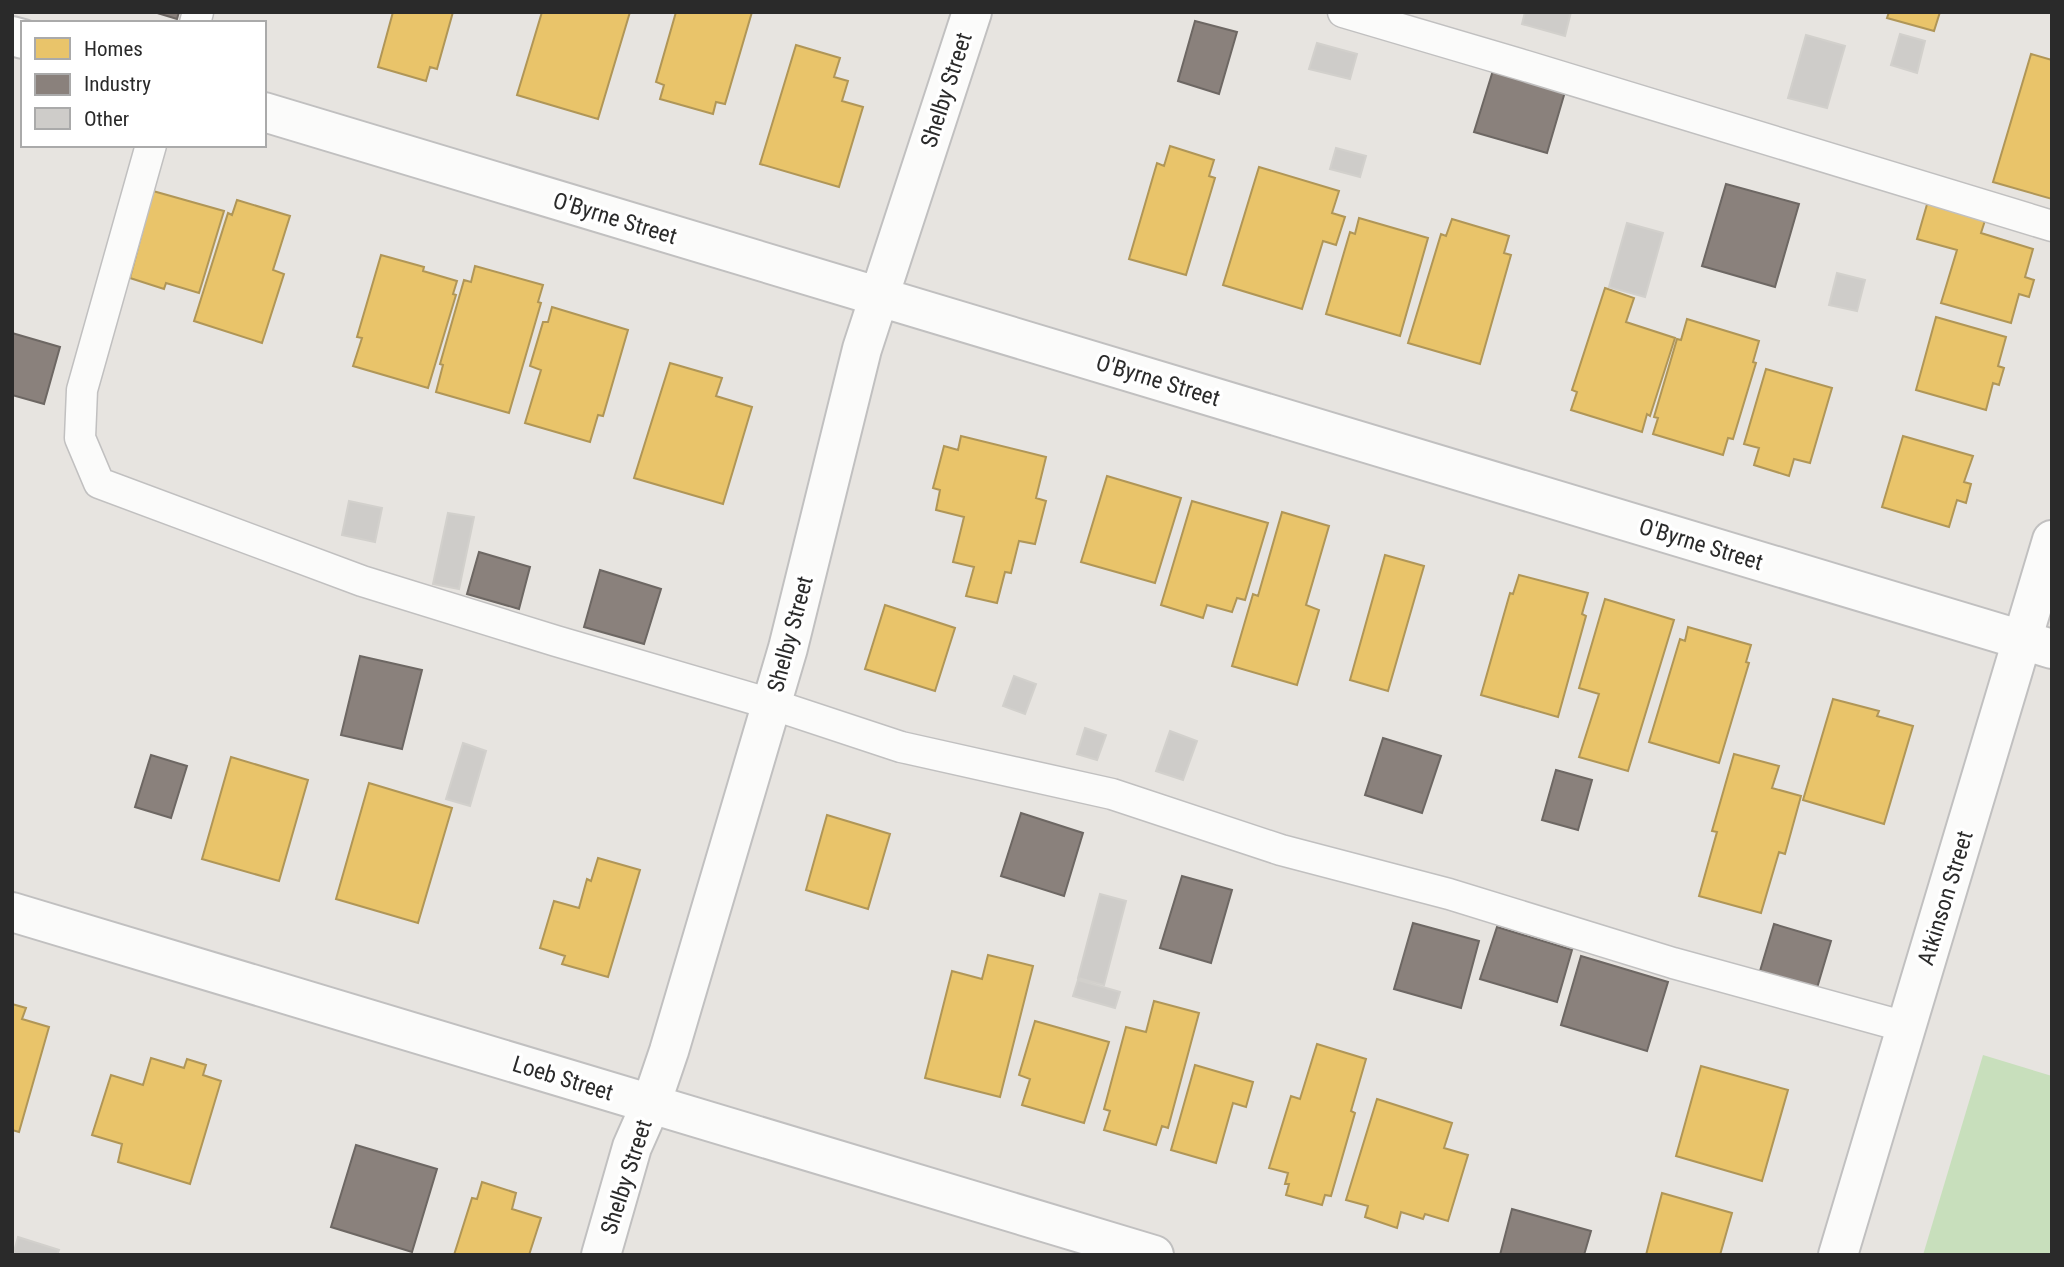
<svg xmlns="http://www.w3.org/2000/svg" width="2064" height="1267" font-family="'Roboto Condensed',sans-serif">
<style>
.green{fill:#c8dfbc}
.homes{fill:#e9c46a;stroke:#b09657;stroke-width:2}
.industry{fill:#8a817c;stroke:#6d6763;stroke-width:2}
.building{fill:#ceccc9;stroke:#d2d0cc;stroke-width:2}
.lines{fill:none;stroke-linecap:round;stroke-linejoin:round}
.lane-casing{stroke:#c1c0c0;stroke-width:33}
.street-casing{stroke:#c1c0c0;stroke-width:42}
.secondary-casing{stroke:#c1c0c0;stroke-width:42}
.lane{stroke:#fbfbfa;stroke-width:30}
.street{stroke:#fbfbfa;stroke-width:38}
.secondary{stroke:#fbfbfa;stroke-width:38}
.labels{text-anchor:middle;stroke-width:7;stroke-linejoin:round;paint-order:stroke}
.street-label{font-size:23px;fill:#2a2a2a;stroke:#fff}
</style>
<rect width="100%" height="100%" fill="#e7e4e0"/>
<path class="green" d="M1983,1055L2052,1076V1255H1923Z"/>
<path class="homes" d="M393,12H453L437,69L430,67L426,81L378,67Z
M542,12H630L598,119L517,95Z
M676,12H752L725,104L716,102L713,114L660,99L664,85L656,82Z
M1889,12H1940L1934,31L1887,18Z
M796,45L840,58L834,77L848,81L842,101L863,107L839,187L760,164Z
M2031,54L2052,60V199L1993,182Z
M1170,146L1214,160L1209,176L1215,178L1186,275L1129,259L1157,163L1164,166Z
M1259,167L1339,191L1332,213L1345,217L1336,245L1323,241L1302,309L1223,285Z
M153,191L224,211L199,293L166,283L164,289L130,278Z
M1930,194L1988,211L1981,233L2033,249L2025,277L2034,280L2029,297L2019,294L2011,323L1941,303L1957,250L1917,239Z
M237,200L290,216L273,270L284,274L262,343L194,321L228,213L232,215Z
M1359,218L1428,238L1400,336L1326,314L1350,232L1355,234Z
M1452,219L1509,236L1504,253L1511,255L1480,364L1408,343L1441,234L1446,236Z
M381,255L424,267L423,271L457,281L453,294L456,295L428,388L353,366L362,338L357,337Z
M475,266L543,285L538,302L541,303L509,413L436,392L443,365L440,364L464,280L471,282Z
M1605,288L1634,298L1626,322L1675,338L1650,416L1647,414L1642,432L1571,410L1577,392L1572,390Z
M552,307L628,330L603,416L598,415L590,442L525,423L541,370L530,366L543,322H548Z
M1936,317L2006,337L1998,366L2004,368L1999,385L1993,383L1986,410L1916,390Z
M1687,319L1759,341L1753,362L1756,363L1733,439L1728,438L1723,455L1653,434L1658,418L1654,417L1677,339L1681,340Z
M670,363L722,378L716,396L752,407L723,504L634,478Z
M1766,369L1832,388L1810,463L1794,459L1789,476L1754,465L1759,448L1744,444Z
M961,436L1046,457L1036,498L1046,501L1035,544L1019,541L1011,573L1005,572L997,603L966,596L974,567L953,562L964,517L936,510L940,490L933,488L944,446L958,450Z
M1903,436L1973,456L1964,482L1971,484L1966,503L1957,500L1949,527L1882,507Z
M1107,476L1181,498L1155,583L1081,562Z
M1192,501L1268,523L1245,600L1237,598L1232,612L1207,605L1203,618L1161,605Z
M1282,512L1329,526L1306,605L1319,610L1297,685L1232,666L1253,594L1258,596Z
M1385,555L1424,566L1388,691L1350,680Z
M1519,575L1588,593L1582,614L1586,616L1558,717L1481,695L1510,593L1513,594Z
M1605,599L1674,620L1628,771L1579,757L1599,694L1579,688Z
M885,605L955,628L935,691L865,669Z
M1688,627L1751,645L1746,662L1749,663L1719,763L1649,742L1680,639L1685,641Z
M1833,699L1879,711L1877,716L1913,726L1884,824L1803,800Z
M1734,754L1779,766L1772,788L1801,796L1785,854L1779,852L1761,913L1699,896L1717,832L1712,831Z
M231,757L308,780L279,881L202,859Z
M369,783L452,808L418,923L336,899Z
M827,815L890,834L868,909L806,890Z
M598,858L640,870L608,977L562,964L565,956L540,948L554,901L579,908L587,879L591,881Z
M988,955L1033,966L1000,1097L925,1078L952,971L982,979Z
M1154,1001L1199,1013L1168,1128L1162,1126L1156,1145L1104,1130L1110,1111L1104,1109L1126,1027L1146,1032Z
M12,1004L26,1008L22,1019L49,1027L19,1132L12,1130Z
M1035,1021L1109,1042L1084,1123L1022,1105L1030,1079L1019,1075Z
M1317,1044L1366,1059L1351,1111L1355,1113L1331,1196L1325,1195L1322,1205L1286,1195L1289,1184H1285L1288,1173L1269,1168L1291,1096L1300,1099Z
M151,1058L184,1068L187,1059L206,1065L203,1075L221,1081L190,1184L118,1162L122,1144L92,1135L111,1075L143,1085Z
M1195,1065L1253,1082L1246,1107L1233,1103L1216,1163L1171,1150Z
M1701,1066L1788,1090L1762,1181L1676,1156Z
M1377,1099L1452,1123L1444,1148L1468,1155L1448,1221L1425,1214L1423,1219L1401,1212L1397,1228L1365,1217L1368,1206L1346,1200Z
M482,1182L516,1193L512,1209L541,1218L529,1255H454L472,1198L477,1199Z
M1662,1193L1732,1213L1720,1255H1646Z"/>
<path class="industry" d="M154,12H179L177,19Z
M1195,21L1237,32L1219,94L1178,81Z
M1495,64L1567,85L1547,153L1474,132Z
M1726,184L1799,204L1775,287L1702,266Z
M12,333L60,347L44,404L12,395Z
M479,552L530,567L519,609L467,594Z
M600,570L661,589L644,644L584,627Z
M360,656L422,670L402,749L341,735Z
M1383,738L1441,756L1422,813L1365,795Z
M151,755L187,766L171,818L135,807Z
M1556,770L1592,780L1578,830L1542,820Z
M1021,813L1083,833L1064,896L1001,876Z
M1182,876L1232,890L1211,963L1160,948Z
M1413,923L1479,941L1461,1008L1394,989Z
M1774,924L1831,941L1817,988L1760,971Z
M1497,927L1572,950L1557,1002L1480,979Z
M1581,956L1668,982L1647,1051L1561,1025Z
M356,1145L437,1169L412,1252L331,1227Z
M1512,1209L1591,1231L1584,1255H1500Z"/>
<path class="building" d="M1525,12H1571L1565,36L1522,24Z
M1900,34L1925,41L1917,73L1891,65Z
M1806,35L1845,46L1827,108L1788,98Z
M1317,43L1357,54L1350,79L1309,69Z
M1336,148L1366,156L1360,177L1330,169Z
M1627,223L1663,233L1645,297L1609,287Z
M1837,273L1865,280L1857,311L1829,305Z
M349,501L382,508L375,542L342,535Z
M448,513L474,517L459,589L433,584Z
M1014,676L1036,684L1025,714L1003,706Z
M1085,728L1106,735L1097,760L1077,754Z
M1170,731L1197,741L1183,780L1156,771Z
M463,743L486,751L470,806L446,799Z
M1100,894L1126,901L1104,985L1078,978Z
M1078,980L1120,992L1115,1008L1073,996Z
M18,1237L59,1250L57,1255H13Z"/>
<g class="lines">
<g class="lane-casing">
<path id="lane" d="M1343,12L1526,66L2052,226
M195,23L198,12
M151,145L82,390L80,438L99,483L362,581L556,641L771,704L901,747L1112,794L1281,850L1449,894L1673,963L1906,1027"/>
</g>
<g class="street-casing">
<path id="street" d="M12,36L23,39
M264,112L2052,649
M12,912L1154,1255
M601,1255L632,1147L651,1104L669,1051L788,648L862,349L972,12"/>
</g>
<g class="secondary-casing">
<path id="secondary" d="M1838,1255L2052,540"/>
</g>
<use href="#lane" class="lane"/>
<use href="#street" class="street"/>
<use href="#secondary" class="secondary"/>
</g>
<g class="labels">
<g class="street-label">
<text transform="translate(946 90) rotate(-72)" y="8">Shelby Street</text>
<text transform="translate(615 218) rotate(17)" y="8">O'Byrne Street</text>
<text transform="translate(1158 380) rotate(17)" y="8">O'Byrne Street</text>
<text transform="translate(1701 544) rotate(17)" y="8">O'Byrne Street</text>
<text transform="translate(790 634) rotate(-75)" y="8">Shelby Street</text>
<text transform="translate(1945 898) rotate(-73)" y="8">Atkinson Street</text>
<text transform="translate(563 1078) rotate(17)" y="8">Loeb Street</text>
<text transform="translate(626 1177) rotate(-72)" y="8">Shelby Street</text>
</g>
</g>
<rect width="2064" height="1267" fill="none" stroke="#2a2a2a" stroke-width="28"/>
<rect x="21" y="21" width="245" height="126" fill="#ffffff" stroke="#aaaaaa" stroke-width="2"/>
<rect x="35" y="38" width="35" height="21" fill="#e9c46a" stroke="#aaaaaa" stroke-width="2"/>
<text x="84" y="56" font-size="21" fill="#2a2a2a">Homes</text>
<rect x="35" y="74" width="35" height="21" fill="#8a817c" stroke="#aaaaaa" stroke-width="2"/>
<text x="84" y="91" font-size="21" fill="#2a2a2a">Industry</text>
<rect x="35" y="108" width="35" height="21" fill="#ceccc9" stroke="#aaaaaa" stroke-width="2"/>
<text x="84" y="126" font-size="21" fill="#2a2a2a">Other</text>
</svg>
